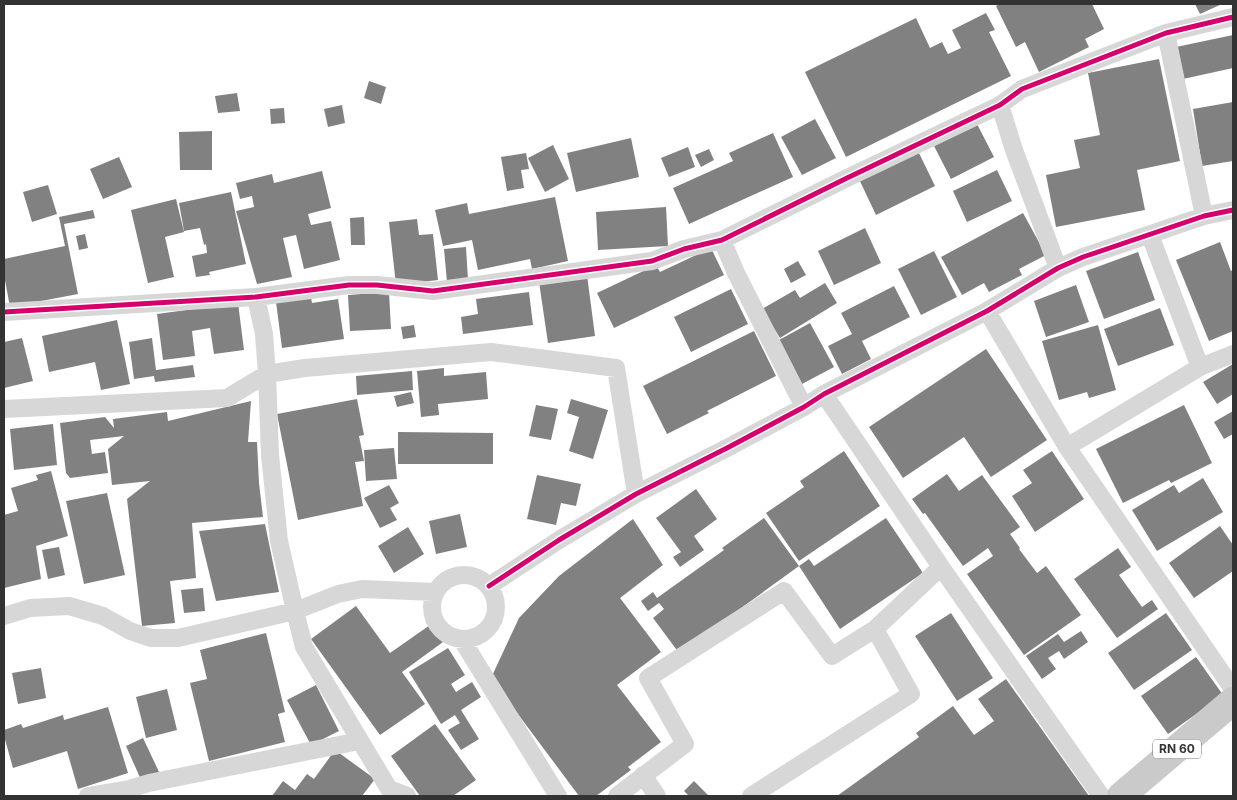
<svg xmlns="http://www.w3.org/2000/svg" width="1237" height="800" font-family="Inter,sans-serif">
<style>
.building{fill:#818181}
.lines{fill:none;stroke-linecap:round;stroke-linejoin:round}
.street{stroke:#d7d7d7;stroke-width:18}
.primary{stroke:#cacaca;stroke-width:28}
.cycleway-casing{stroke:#fff;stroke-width:8}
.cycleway{stroke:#d6006c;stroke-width:5}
.labels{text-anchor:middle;stroke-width:5;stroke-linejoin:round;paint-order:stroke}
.shield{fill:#fff;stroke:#707070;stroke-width:1}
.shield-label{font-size:12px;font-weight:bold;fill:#333}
</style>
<rect width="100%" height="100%" fill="#fff"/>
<path class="building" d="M1000,4H1092L1104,29L1085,39L1089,47L1039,72L1025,42L1016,47L996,6Z
M1195,4H1222L1200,14Z
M986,13L995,30L989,32L1011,76L846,157L805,72L916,18L930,48L942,42L948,54L961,48L952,30Z
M1233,35V68L1183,79L1176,47Z
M1159,59L1180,161L1137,170L1145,210L1056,227L1046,175L1080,168L1074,140L1100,135L1088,73Z
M369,81L386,87L381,104L364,98Z
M237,93L240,111L218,113L215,96Z
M1233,102V161L1202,166L1193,109Z
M342,105L345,123L328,127L324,109Z
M284,108L285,123L271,124L270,109Z
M815,119L836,158L802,175L781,137Z
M977,124L994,157L951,179L934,146Z
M212,131V170H180L179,132Z
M773,133L793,177L689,224L673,188L733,161L729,153Z
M631,138L639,177L576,192L567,153Z
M553,145L569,179L545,192L528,158Z
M688,147L695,167L669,177L661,158Z
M709,149L714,160L701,167L695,155Z
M917,149L935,186L876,215L858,177Z
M526,153L529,169L521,170L524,188L507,191L501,157Z
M119,157L132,187L103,199L90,169Z
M997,170L1012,201L967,222L953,191Z
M322,171L331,208L308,214L311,225L331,221L340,260L304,269L296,235L283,238L292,277L257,284L236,211L254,207L252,196L240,199L236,183L272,174L274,183Z
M48,185L57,214L32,222L23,192Z
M231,192L246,264L209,272L210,275L196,277L192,256L207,253L206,244L204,245L200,228L184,231L179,203Z
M555,197L568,261L532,269L530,259L478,270L472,240L443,246L435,210L467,203L469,214Z
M176,199L184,232L165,237L174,277L148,283L131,210Z
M666,207L668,246L598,250L596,212Z
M93,210L95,218L64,224L78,294L10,307L4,275V259L65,246L59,217Z
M1023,213L1046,255L1019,269L1022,275L989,292L984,283L962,295L941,257Z
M364,217L365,245H351L350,218Z
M417,219L419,235L433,234L438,280L396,285L389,222Z
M865,228L881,263L834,285L818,251Z
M85,234L88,248L79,250L76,236Z
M1220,242L1231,271L1233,270V331L1209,341L1176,260Z
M466,247L468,280L447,282L444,249Z
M711,248L724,275L614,328L597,293L656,265L660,272Z
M934,251L957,297L921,315L898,269Z
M1138,252L1155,300L1104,319L1086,271Z
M798,261L806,275L791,283L784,269Z
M587,275L595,336L548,343L539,282Z
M825,283L837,303L780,338L762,309L795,290L800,298Z
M1076,285L1089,322L1046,337L1034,301Z
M894,286L910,317L862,341L871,359L842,374L828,346L852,334L841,313Z
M731,289L748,324L691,352L674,317Z
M389,292L391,329L350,331L348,295Z
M529,292L533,325L463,334L461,317L478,314L476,299Z
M311,297L312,303L338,299L344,339L282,348L276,302Z
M238,303L244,350L214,354L210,328L192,331L195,356L163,360L157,314Z
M1160,308L1174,345L1118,366L1104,329Z
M117,320L130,384L101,390L95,362L49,372L42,336Z
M810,323L834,367L802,384L779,340Z
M414,325L416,337L403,339L401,327Z
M1098,325L1116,390L1089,398L1087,392L1059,400L1042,341Z
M754,331L776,376L707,411L709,413L667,434L643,386Z
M22,338L33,381L4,388V342Z
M152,338L156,370L193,365L195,377L155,382L154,376L134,379L129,342Z
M986,349L1047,440L991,477L964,437L903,478L869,427Z
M1233,364V394L1217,404L1203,382Z
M444,368V376L486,372L488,399L438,404L439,415L421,417L417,371Z
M412,371L413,390L357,395L356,376Z
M411,392L414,403L397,407L394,396Z
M357,399L364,435L359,436L364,461L355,462L363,506L298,520L277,414Z
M571,399L608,410L593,459L569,451L579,417L567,413Z
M251,401L248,442H257L259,483L263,517L192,523L196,578L170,581L175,623L142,626L127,499L150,481L112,485L108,449L124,436L90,440L92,454L105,452L108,473L70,478L66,473L60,423L105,417L114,428L113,419L167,412L168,421Z
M536,405L558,409L551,440L529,436Z
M1184,405L1212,463L1171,483L1169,480L1123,503L1096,449Z
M1233,411V434L1224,439L1214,422Z
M53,424L57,465L14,470L10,429Z
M398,432L493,433V464H398Z
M394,448L397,479L366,481L364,450Z
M844,451L880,506L799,561L766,513L804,487L800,481Z
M1052,451L1084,499L1035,532L1012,496L1032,483L1023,470Z
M51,471L68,536L36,546L41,579L4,588V515L18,511L11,488L38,480L36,475Z
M947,474L959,491L982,475L1020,527L1010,534L1020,548L1019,549L1037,573L1046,566L1081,615L1024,655L967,574L993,556L988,548L963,566L925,513L923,514L912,499Z
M537,475L581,484L576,506L561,503L556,525L527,519Z
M1203,478L1223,512L1157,551L1132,510L1174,485L1179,493Z
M389,485L399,503L390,508L397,520L380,528L364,498Z
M696,489L717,519L694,536L704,550L680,567L673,557L681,552L656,518Z
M107,493L125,575L84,584L66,501Z
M460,514L467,547L436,554L429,521Z
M764,518L799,566L679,653L653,618L664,609L659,603L648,611L641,601L653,592L657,598L724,550L722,548Z
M886,518L923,573L840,629L799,566L809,559L814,566Z
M633,519L663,565L620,598L661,652L617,685L661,742L628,767L631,770L596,796H579L491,678L519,618L559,576Z
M265,524L279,592L216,601L199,531Z
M1220,526L1233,545V571L1194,598L1169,563Z
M408,527L424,554L394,573L378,546Z
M59,547L65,575L48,579L42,550Z
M1118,548L1131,567L1119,575L1142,607L1152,600L1158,609L1117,638L1074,579Z
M203,588L205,611L184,613L181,590Z
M356,606L390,653L430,625L443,642L402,672L425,704L380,735L311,639Z
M951,613L993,678L957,701L915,636Z
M1166,613L1192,650L1134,690L1108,653Z
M1081,631L1088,642L1064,659L1059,651L1048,658L1056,669L1042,679L1026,656L1058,634L1064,642Z
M266,633L285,712L278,714L285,742L209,761L190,683L207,679L200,650Z
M448,648L465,675L451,684L456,692L472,682L481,697L461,710L479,739L461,750L448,730L460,723L455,715L441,724L409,672Z
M1196,657L1223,695L1168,734L1141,696Z
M41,668L46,698L18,704L12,673Z
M1006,679L1089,796H837L919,737L916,733L953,706L974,735L994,721L978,699Z
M316,685L339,731L311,745L287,700Z
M167,689L177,730L146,738L136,697Z
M108,707L128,773L78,789L67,751L13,768L4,736V730L21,724L23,728L63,715L64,720Z
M435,724L476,780L453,796H420L391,756Z
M143,738L160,774L142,782L126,746Z
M335,750L375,779L362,796H272L283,781L295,790L307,774L314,779Z
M694,781L709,796H689L684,791Z"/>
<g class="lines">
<path class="street" d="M1166,33L1204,216
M1000,105L1014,150L1058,268
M1150,235L1200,367
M722,240L736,273L804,407
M256,297L264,334L267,374L270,455L279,541L295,611L304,647L389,789L407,796
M987,311L1067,447L1233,689
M4,312L256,297L349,285H377L433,291L652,261L684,249L722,240L847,178L1000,105L1022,89L1166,33L1233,17
M824,394L941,567L1101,796
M4,409L227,398L267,374L305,368L491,352L616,368L636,494
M1067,447L1200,367L1233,354
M432 607a32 32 0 1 1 64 0a32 32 0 1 1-64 0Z
M489,586L559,540L636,494L727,448L804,407L824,394L987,311L1058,268L1083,257L1204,216L1233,210
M4,616L30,608L69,606L103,616L130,631L151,638H178L295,611L338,594L362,589L435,592
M462,640L558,796
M643,775L657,796
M88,796L129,789L149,783L359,741
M617,796L685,744L648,678L784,591L832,656L875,629L941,567
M751,796L911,694L875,629"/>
<path class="primary" d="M1121,796L1233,701"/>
<g class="cycleway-casing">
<path id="cycleway" d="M4,312L256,297L349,285H377L433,291L652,261L684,249L722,240L847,178L1000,105L1022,89L1166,33L1233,17
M489,586L559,540L636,494L727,448L804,407L824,394L987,311L1058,268L1083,257L1204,216L1233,210"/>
</g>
<use href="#cycleway" class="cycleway"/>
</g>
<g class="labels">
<rect class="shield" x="1153" y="739.5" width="48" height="19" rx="4"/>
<g class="shield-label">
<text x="1177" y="753">RN 60</text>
</g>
</g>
<rect width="1237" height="800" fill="none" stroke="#333333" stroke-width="10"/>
</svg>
